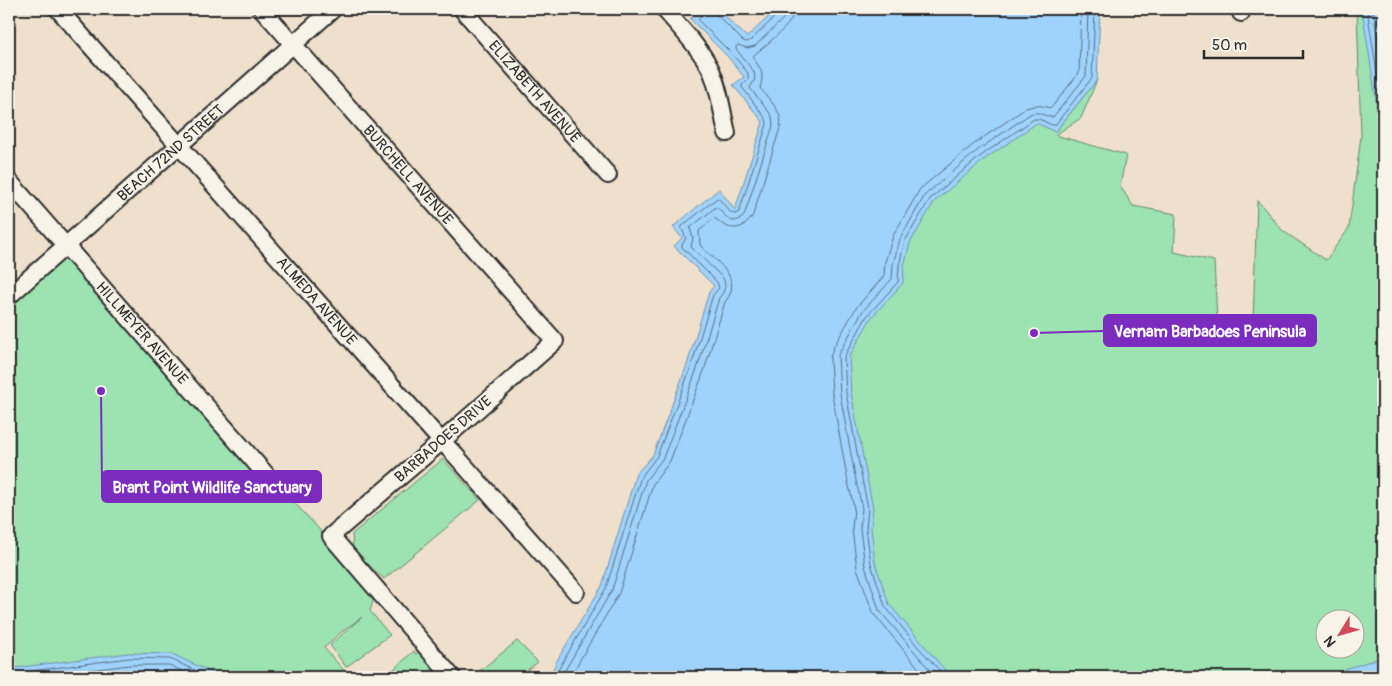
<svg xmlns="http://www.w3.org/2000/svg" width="1392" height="686" font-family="Pangolin,sans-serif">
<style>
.green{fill:#9ce3b1;stroke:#64876e;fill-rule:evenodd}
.water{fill:#9fd3fd;stroke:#7190a9}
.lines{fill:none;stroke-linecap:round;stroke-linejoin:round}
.shore{stroke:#596e7f;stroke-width:1}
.minor-casing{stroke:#2b2b2b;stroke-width:20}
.minor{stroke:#f7f3e8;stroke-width:16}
.labels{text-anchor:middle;stroke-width:4.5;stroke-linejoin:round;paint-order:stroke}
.street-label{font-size:15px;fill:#2b2b2b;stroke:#f7f3e8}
.leader{fill:none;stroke:#7b2cbf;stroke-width:2}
.callout-dot{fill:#7b2cbf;stroke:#f7f3e8;stroke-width:2}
.callout{fill:#7b2cbf;stroke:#7b2cbf;stroke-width:2}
.callout-label{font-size:16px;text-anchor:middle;font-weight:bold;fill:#fff}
</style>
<rect width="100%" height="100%" fill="#eee0cc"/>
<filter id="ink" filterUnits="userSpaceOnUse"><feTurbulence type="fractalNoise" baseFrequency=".02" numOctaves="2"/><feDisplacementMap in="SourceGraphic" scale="10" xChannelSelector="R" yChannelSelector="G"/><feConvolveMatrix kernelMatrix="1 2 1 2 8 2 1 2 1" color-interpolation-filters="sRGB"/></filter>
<g filter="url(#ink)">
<path class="green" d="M1357,9H1369L1383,87V675L1377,677H938L881,603L835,357L904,223L1032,119L1055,132L1097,80L1081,118L1055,135L1126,155L1120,186L1133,206L1176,214L1174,252L1214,261L1217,320L1253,323L1257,200L1283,231L1326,260L1349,228L1361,136ZM1324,618H1354V648H1324Z
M66,246L221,424L318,528L370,592L373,601L370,611L390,635L346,667L330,645L362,617L340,633L324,648L350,677H9V296Z
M443,459L480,500L384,579L353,550L352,534Z
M517,641L538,662L518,677H472Z
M414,651L416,654L418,652L445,677H385Z"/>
<path class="water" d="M701,9H717L747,37L777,9H1100L1097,80L1055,132L1037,123L985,159L934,202L910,243L904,266L903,283L871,318L849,357L851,392L866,473L873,508L871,528L875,563L889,604L944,669L954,677H549L559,657L602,586L636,474L653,455L687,365L709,292L714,286L674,246L682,238L673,227L719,189L735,210L763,122L733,85L744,77L728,57L690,19Z
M1362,9H1383V144Z
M128,653L172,654L215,674L225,677H9V668H15Z
M1383,657V677H1331L1348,668Z"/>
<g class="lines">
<path class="shore" d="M714,9L716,14L743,41L747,42L751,40L778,14L780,9
M1367,9L1383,112
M1373,9L1383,73
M9,673H16L129,658L170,659L210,677
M35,677L129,665H169L195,677
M91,677L130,672H167L178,677
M554,677L606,588L641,477L657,456L691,367L713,295L719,288L717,282L682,247V245L686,238L681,227L717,198L719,199L731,213L735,214L739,212L767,124L766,119L742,87V85L748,79V73L732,54L699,21V18L704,13V9
M561,677L612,590L646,480L663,458L697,369L719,298C724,292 727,286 723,278L691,247L693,238L690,228L716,207C726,213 729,229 744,216L773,126L772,116L750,88L755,79L754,72L736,49V47L738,45L747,48L755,46L784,18L786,9
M570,677L619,593L653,484L670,461L704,371L725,302C745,278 715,261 700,245L699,231L714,218C718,220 720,223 724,225C736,232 747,226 753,215L780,128C784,112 769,100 760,88C765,70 760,71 753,56C762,48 784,31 791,20C793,17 793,13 794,9
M926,677L873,613L857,568L852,529L854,508L847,477L832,394L830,358L833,348L856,308L884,276L885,262L893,236L920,189L974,144L1026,108L1037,105L1051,108L1079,73L1081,9
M936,677L879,610L865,566L860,529L862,508L855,476L840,394L838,355L862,312L892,279L893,264L900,239L925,195L978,150L1030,114C1039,110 1044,117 1053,117L1086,76L1088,9
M946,677L918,647L885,606L871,564L866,528L868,508L861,474L846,393L844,357L867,316L898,282L899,265L905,241L930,199L982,155L1034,119H1039L1052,125H1055L1092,78L1095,9"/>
<g class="minor-casing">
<g id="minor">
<path id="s1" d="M58,9L433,432L456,456L576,592"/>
<path id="s2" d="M262,9L555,341L442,441L331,536L452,677"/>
<path id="s3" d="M462,9L608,175"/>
<path d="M664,9C678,25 700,48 710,68C719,86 722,112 727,133"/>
<path d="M1240,9L1241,13"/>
<path id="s4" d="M9,181L276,486"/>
<path id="s5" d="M9,296L333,9"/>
</g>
</g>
<use href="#minor" class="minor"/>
</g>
</g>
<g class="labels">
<g class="street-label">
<text dy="5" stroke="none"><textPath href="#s3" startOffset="110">ELIZABETH AVENUE</textPath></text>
<text dy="5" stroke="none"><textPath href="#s5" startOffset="216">BEACH 72ND STREET</textPath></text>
<text dy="5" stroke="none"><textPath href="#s2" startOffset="221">BURCHELL AVENUE</textPath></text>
<text dy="5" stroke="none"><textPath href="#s1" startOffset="390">ALMEDA AVENUE</textPath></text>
<text dy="5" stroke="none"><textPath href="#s4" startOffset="202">HILLMEYER AVENUE</textPath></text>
<text transform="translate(443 439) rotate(-41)" y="5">BARBADOES DRIVE</text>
</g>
</g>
<path class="leader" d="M1034 333L1104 331M101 391L102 487"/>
<g class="callout-dot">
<circle cx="1034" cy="333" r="5"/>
<circle cx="101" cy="391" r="5"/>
</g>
<g class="callout">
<rect x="1104" y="315" width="212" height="31" rx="5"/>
<rect x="102" y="471" width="219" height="31" rx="5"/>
</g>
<g class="callout-label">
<text x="1210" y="337">Vernam Barbadoes Peninsula</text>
<text x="212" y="493">Brant Point Wildlife Sanctuary</text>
</g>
<rect width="1392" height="686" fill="none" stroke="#f7f3e8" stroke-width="30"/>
<rect x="15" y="15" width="1362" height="656" fill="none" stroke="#2b2b2b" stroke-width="2" filter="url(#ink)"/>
<g transform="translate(1340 634) rotate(233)"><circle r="24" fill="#f7f3e8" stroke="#a5a39c"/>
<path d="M0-4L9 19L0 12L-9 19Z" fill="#d1495b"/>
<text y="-8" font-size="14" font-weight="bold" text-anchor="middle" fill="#2b2b2b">N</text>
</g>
<path d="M1204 50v8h99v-8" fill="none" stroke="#2b2b2b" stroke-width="2.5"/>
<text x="1212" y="50" font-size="15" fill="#2b2b2b" stroke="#f7f3e8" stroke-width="4" paint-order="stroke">50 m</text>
</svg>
